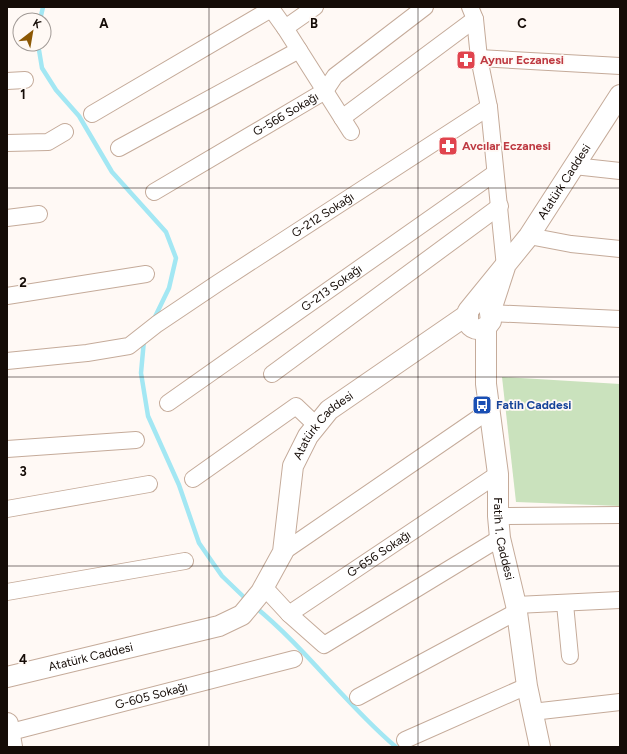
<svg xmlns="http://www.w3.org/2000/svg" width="627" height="754" font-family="Figtree,sans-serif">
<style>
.green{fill:#cae2bd}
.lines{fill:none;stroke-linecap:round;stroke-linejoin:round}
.stream{stroke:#a3e7f3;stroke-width:4.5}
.minor-casing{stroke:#c5ab9a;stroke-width:18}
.tertiary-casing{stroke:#c5ab9a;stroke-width:22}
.secondary-casing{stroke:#c5ab9a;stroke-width:24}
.minor{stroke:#fff;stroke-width:16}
.tertiary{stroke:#fff;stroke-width:20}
.secondary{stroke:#fff;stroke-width:22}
.grid{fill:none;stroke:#150c07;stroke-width:1;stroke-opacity:0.55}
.labels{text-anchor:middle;stroke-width:3.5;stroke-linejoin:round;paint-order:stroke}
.health-label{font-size:12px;font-weight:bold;fill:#be3a42;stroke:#fff9f5;text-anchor:start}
.street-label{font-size:12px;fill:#150c07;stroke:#fff9f5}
.transit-label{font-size:12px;font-weight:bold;fill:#164399;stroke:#fff9f5;text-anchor:start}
.grid-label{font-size:13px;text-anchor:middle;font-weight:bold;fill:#150c07;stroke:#fff9f5;stroke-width:3.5;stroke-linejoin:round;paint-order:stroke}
</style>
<rect width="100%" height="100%" fill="#fff9f5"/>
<path class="green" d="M502,377L620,384V506L516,502Z"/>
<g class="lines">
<path class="stream" d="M40,20L43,7
M38,44L42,68L56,90L79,116L112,172L166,232L176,258L169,288L153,321
M144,340L141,373L148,416L179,485L199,543L222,576L247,600
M254,606C306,648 345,704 396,747"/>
<g class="minor-casing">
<g id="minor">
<path d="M270,7L285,28L351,132"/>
<path d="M470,7L475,19L479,58L489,107L505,267"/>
<path d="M285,28L315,7"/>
<path d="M479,58L620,66"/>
<path d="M7,81L25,80"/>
<path d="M92,114L271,9"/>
<path d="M342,118L475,19"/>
<path d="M7,143L48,142L65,132"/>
<path d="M119,148L299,50"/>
<path d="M574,166L620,171"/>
<path id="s1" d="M154,192L325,91L335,76L425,7"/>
<path d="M7,218L39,214"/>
<path d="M529,236L571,244L620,249"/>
<path d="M7,296L146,274"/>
<path d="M490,313L620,319"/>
<path id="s2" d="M7,361L87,353L129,346L157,324L218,283L489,107"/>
<path d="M272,374L500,206"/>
<path id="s3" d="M168,403L495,173"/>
<path d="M7,449L136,440"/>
<path d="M193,479L296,406L317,426"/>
<path d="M7,509L149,484"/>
<path d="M498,516L620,515"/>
<path d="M283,552L490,410"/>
<path id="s4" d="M264,587L289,614L498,474"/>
<path d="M7,592L185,561"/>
<path d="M565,604L570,656"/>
<path d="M516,605L620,600"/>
<path d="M289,614L324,645L500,538"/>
<path d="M358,697L516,612"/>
<path d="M532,712L620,702"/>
<path id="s5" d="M7,733L294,659"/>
<path d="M405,740L527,686"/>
</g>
</g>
<g class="tertiary-casing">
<g id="tertiary">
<path id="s6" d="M505,267L490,313L491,321C485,331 474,332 468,323V311L529,236L620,95"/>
<path id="s7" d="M486,328V384L498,474V516L500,538L516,605L527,686L540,747"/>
<path id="s8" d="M7,677L219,626L242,615L261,592L283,552L293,466L308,436L329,410L467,315"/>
</g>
</g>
<g class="secondary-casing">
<path id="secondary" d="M7,724L11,747"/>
</g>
<use href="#minor" class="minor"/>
<use href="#tertiary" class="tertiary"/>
<use href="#secondary" class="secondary"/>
</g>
<path class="grid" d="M209,7V747M418,7V747M7,188H620M7,377H620M7,566H620"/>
<defs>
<g id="pharmacy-square" transform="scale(1)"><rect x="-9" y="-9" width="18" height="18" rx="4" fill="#e0444e" stroke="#fff9f5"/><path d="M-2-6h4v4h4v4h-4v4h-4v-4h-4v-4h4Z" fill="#fff"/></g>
<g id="bus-square" transform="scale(1)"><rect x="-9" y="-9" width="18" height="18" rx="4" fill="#1a4fb4" stroke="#fff9f5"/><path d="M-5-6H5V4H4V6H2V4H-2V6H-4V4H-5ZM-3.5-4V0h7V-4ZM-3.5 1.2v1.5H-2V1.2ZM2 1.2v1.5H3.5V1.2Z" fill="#fff"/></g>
</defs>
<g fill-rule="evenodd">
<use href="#pharmacy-square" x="466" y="60"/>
<use href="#pharmacy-square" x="448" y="146"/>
<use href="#bus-square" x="482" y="405"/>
</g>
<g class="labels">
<g class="health-label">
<text x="480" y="64">Aynur Eczanesi</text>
<text x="462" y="150">Avcılar Eczanesi</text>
</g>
<g class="street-label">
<text dy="4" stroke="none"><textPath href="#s1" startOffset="153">G-566 Sokağı</textPath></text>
<text dy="4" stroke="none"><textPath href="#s6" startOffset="258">Atatürk Caddesi</textPath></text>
<text dy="4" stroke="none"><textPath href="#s2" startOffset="357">G-212 Sokağı</textPath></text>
<text dy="4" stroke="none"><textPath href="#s3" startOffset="200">G-213 Sokağı</textPath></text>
<text dy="4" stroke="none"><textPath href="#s8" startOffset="457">Atatürk Caddesi</textPath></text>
<text dy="4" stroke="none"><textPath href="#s7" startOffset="212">Fatih 1. Caddesi</textPath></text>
<text dy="4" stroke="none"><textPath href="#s4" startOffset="145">G-656 Sokağı</textPath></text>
<text dy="4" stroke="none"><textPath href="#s8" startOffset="86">Atatürk Caddesi</textPath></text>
<text dy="4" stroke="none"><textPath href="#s5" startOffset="149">G-605 Sokağı</textPath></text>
</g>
<g class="transit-label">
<text x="496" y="409">Fatih Caddesi</text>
</g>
</g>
<g class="grid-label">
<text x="104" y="28">A</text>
<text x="314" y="28">B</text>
<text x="522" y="28">C</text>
<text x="23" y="99">1</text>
<text x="23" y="287">2</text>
<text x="23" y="476">3</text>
<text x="23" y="664">4</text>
</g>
<rect width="627" height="754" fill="none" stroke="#150c07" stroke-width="16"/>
<g transform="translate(32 32) rotate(31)"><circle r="19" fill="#fff9f5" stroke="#a19a96"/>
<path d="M0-3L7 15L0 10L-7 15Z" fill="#8c5805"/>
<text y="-6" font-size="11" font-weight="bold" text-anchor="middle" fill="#150c07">K</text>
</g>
</svg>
